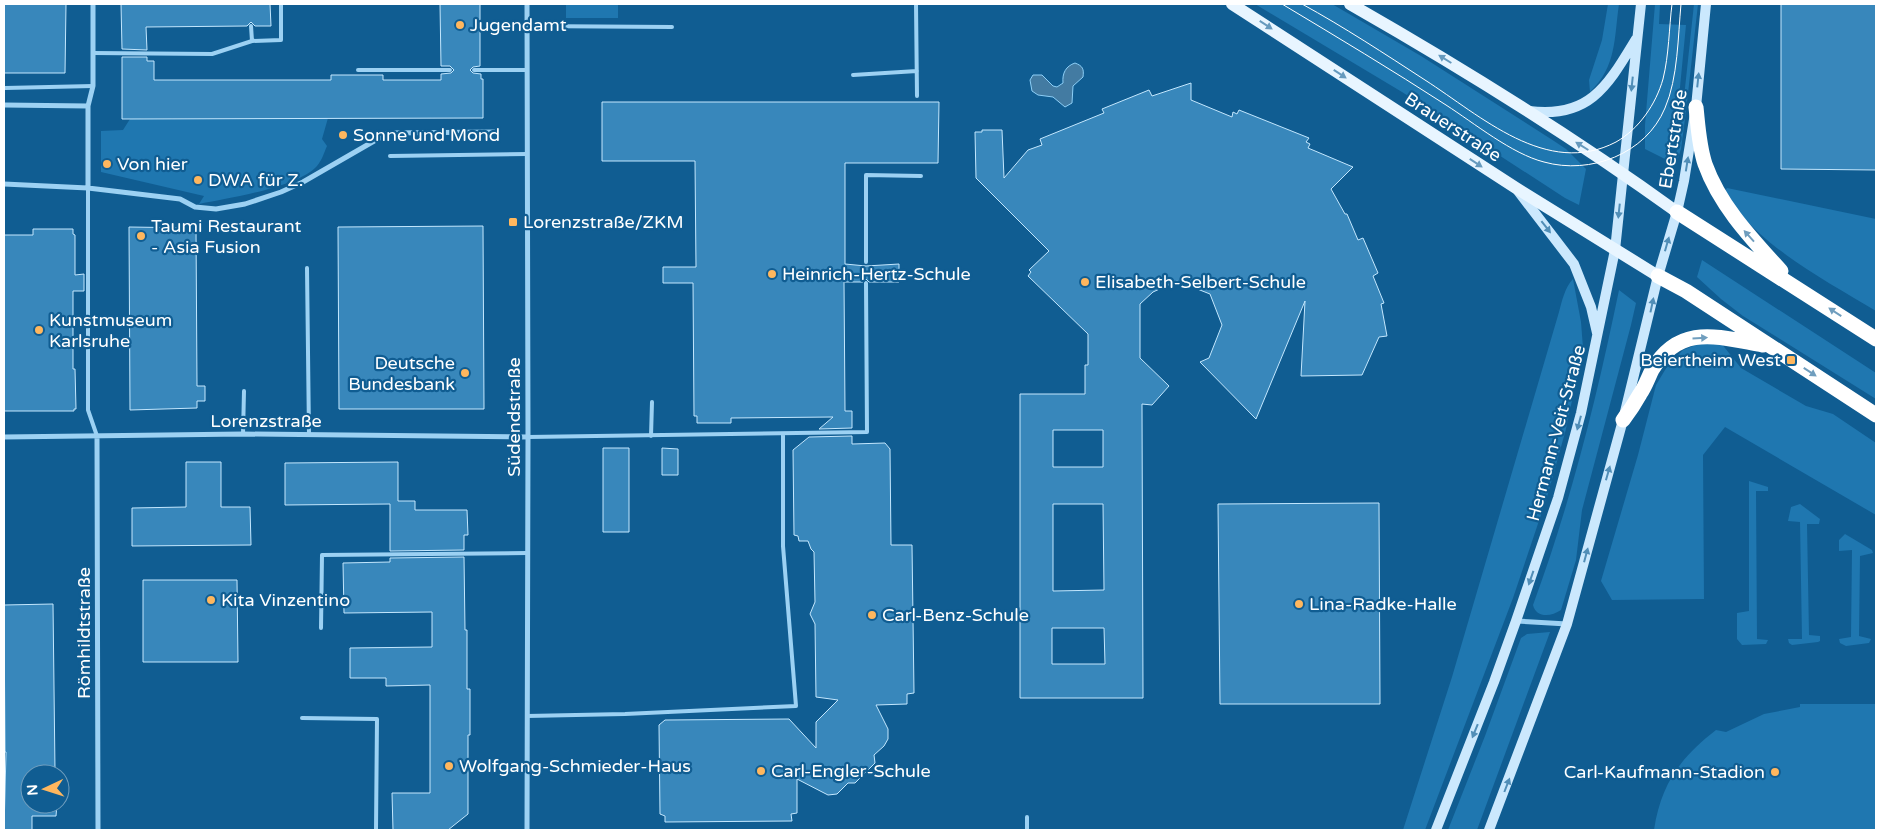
<svg xmlns="http://www.w3.org/2000/svg" width="1880" height="834" font-family="'Varela Round',sans-serif">
<style>
.green{fill:#1f77b0}
.water{fill:#437ba2;stroke:#8dcff7}
.building{fill:#3887bb;stroke:#c3e7fe;fill-rule:evenodd}
.lines{fill:none;stroke-linecap:round;stroke-linejoin:round}
.lane{stroke:#9cd1f3;stroke-width:4}
.street{stroke:#9cd1f3;stroke-width:5}
.secondary{stroke:#cbe8fd;stroke-width:10}
.primary{stroke:#e8f5ff;stroke-width:12}
.highway{stroke:#fff;stroke-width:15}
.tram{stroke:#fff;stroke-width:1}
.oneway{fill:#669abe}
.oneway2{fill:#518eb7}
.oneway3{fill:#709ebe}
.poi-dot{fill:#ffb75e;stroke:#105d92;stroke-width:2}
.labels{text-anchor:middle;stroke-width:4.5;stroke-linejoin:round;paint-order:stroke}
.poi-label{font-size:18px;fill:#fff;stroke:#105d92;text-anchor:start}
.street-label{font-size:18px;fill:#fff;stroke:#105d92}
</style>
<rect width="100%" height="100%" fill="#105d92"/>
<path class="green" d="M566,4H618V18H566Z
M1255,4H1332L1421,56L1554,141L1566,149L1586,169L1579,205L1565,198L1402,92Z
M1608,4H1619C1614,38 1617,66 1590,92L1589,80L1602,40Z
M1655,4H1660L1659,24L1686,25L1675,139L1669,161L1645,149V125Z
M1694,4H1698L1686,111L1681,149L1675,167L1672,165L1679,144Z
M328,118L322,139L327,146C324,153 322,160 317,166C297,188 228,198 199,204L204,196L101,172V131L123,130L130,119Z
M1727,188L1876,219V311C1830,283 1779,257 1742,216C1735,209 1730,199 1725,191Z
M1702,260L1876,373V399L1743,316L1721,299L1697,277Z
M1573,279L1581,322L1583,348L1566,429L1547,497L1513,598L1425,830H1403L1452,677L1559,312C1562,301 1565,287 1573,279Z
M1619,290L1636,303L1631,325L1582,510L1576,560L1561,610C1551,617 1536,618 1533,605C1571,502 1597,397 1619,290Z
M1721,343L1741,368L1806,406L1833,414L1876,443V515L1725,427L1703,455L1704,599L1612,600L1601,581L1638,455L1656,385L1668,365L1683,350L1698,344Z
M1749,481L1768,487V491H1756L1757,639L1768,640L1766,644L1742,645L1737,639V613L1749,611Z
M1800,504L1820,519L1819,524H1807L1809,635L1820,636V641L1818,642L1792,645L1789,643L1788,639H1802L1800,522L1788,521L1791,507Z
M1845,534L1872,550L1873,553L1860,556L1859,636L1871,639L1869,643L1846,646L1840,643L1839,639L1851,637L1852,550L1839,551V540Z
M1550,632L1477,830H1448L1485,736L1521,638L1527,634Z
M1800,704H1876V830H1654C1661,784 1680,758 1716,730L1726,732L1764,714L1800,707Z"/>
<path class="water" d="M1075,63C1083,66 1084,69 1083,77L1073,86L1072,103L1065,107L1053,97L1038,95L1032,91L1030,80L1033,75H1042L1053,86L1057,87L1063,83C1062,73 1066,66 1075,63Z"/>
<path class="building" d="M4,4H66L65,73H4Z
M121,4H270L271,26H255L251,22L247,26L146,27L147,50L122,49Z
M440,4H480V66L473,67L470,70L473,73L481,74V79H483V118L122,119V57H147V61H154V80H331V75H383V80H441V74L451,73L454,70L450,66H441Z
M1781,4H1876V170L1781,169Z
M1191,83V100L1232,117L1233,112L1237,114L1239,110L1309,138L1306,142L1310,144L1308,148L1353,167L1331,189L1345,214H1347L1358,240L1363,238L1378,273L1373,276L1384,303L1381,304L1387,336L1379,337L1362,375L1301,376L1305,301L1256,419L1200,362L1209,358L1222,325L1210,294L1177,281L1153,292L1140,304V358L1169,386L1152,405L1142,404L1143,698H1020V394H1085V365H1088V334L1028,276L1031,272L1029,270L1049,251L976,178L975,132H982V130H1002L1004,178L1028,150L1042,145L1040,139L1104,113L1102,109L1149,90L1152,96ZM1053,430H1103V467H1053ZM1053,504H1103L1104,590L1053,591ZM1052,628H1104L1105,664H1052Z
M602,102H939L938,163H845V264L866,266L899,264V282H869L866,279L863,282H844L845,411H852V428L819,429L833,417L731,418V423H697V416H694L693,283H663V267H696L695,161H602Z
M483,226L484,409H339L338,227Z
M129,227L196,228L197,386H205V401H197V408L130,410Z
M33,229H73V234L75,235V275L84,274V291H73V369H75L76,409H74V411H4V235H33Z
M852,436V444L885,443L890,449L891,545H912L914,693L907,694V704L876,705L888,729V739L884,746L874,755L875,763L855,783H848L837,794L828,795L797,779V813L791,814L792,821L665,822V816L660,814L659,725L665,720L789,719L816,748V722L838,700L816,697L815,624L810,614L815,602L814,552L811,549L808,541H799L798,536L794,535L793,450L809,437Z
M603,448H629V532H603Z
M662,448L678,449V475H662Z
M186,462H221V507H250L251,545L132,546V508L186,507Z
M398,462V501H415V510H467L468,535H464V550L390,551V504L285,505V463Z
M1379,503L1380,704H1220L1218,504Z
M464,557L465,630H467V689H470V735H468V814L448,830H393L392,793H430V685L386,686V678H350V648L432,647V612L344,613L343,563L390,562V558Z
M143,580H237L238,662H143Z
M53,604L55,771H57V774H30V804H57L56,816H32V830H4L6,752H5L4,605Z"/>
<g class="lines">
<path class="lane" d="M916,4L917,96
M251,26L252,41
M527,26L672,27
M93,53L212,54L252,41L281,40V4
M358,70H450
M474,70H527
M853,75L917,71
M5,88L93,86
M390,156L527,154
M88,188V410L97,436
M866,262V175L921,176
M307,268L309,435
M243,434L244,391
M651,436L652,402
M528,437L867,432L866,283
M321,628L322,555L527,553
M527,716L625,714L796,706L783,546V434
M302,718L377,719L376,830
M1027,830V817"/>
<path class="street" d="M527,4L528,437L527,830
M4,105L88,106
M4,184L88,188L180,199L195,207L216,209L245,204L281,192L303,182L388,133L496,132
M88,188V106L93,86V4
M97,436L98,830
M4,437L243,434L528,437
M1517,621L1567,624"/>
<path class="secondary" d="M1529,111C1590,119 1608,85 1636,39
M1518,191L1574,264L1591,307L1597,333
M1436,830L1494,682L1516,621L1558,498L1581,413L1615,250L1641,4
M1489,830L1567,624L1623,420L1658,276L1677,212L1684,181L1696,107L1706,4"/>
<path class="primary" d="M1232,4L1516,188L1658,276
M1350,4C1462,68 1572,136 1677,212"/>
<path class="highway" d="M1696,107C1698,126 1699,146 1705,164C1720,206 1752,239 1781,271
M1677,212L1876,339
M1658,276L1686,291L1876,415
M1623,420C1629,412 1635,403 1640,394C1645,387 1648,378 1652,370C1680,323 1718,337 1763,345"/>
<path class="tram" d="M1282,4C1337,37 1392,70 1446,105C1474,123 1512,154 1544,162C1590,175 1646,154 1665,108C1678,78 1678,36 1681,4
M1302,4C1344,27 1385,54 1425,80C1481,116 1547,178 1616,142C1639,129 1656,104 1663,79C1669,55 1669,28 1672,4"/>
</g>
<defs><path id="oneway-solid" d="M-6-.8H1V-3.2L6.5 0L1 3.2V.8H-6Z" transform="scale(1.25)"/></defs>
<g class="oneway">
<use href="#oneway-solid" transform="translate(1266 25) rotate(33)"/>
<use href="#oneway-solid" transform="translate(1445 59) rotate(-148)"/>
<use href="#oneway-solid" transform="translate(1340 74) rotate(33)"/>
<use href="#oneway-solid" transform="translate(1582 146) rotate(-148)"/>
<use href="#oneway-solid" transform="translate(1476 163) rotate(33)"/>
</g>
<g class="oneway2">
<use href="#oneway-solid" transform="translate(1698 80) rotate(-84)"/>
<use href="#oneway-solid" transform="translate(1632 84) rotate(96)"/>
<use href="#oneway-solid" transform="translate(1687 164) rotate(-81)"/>
<use href="#oneway-solid" transform="translate(1619 211) rotate(96)"/>
<use href="#oneway-solid" transform="translate(1546 227) rotate(52)"/>
<use href="#oneway-solid" transform="translate(1667 244) rotate(-74)"/>
<use href="#oneway-solid" transform="translate(1652 305) rotate(-78)"/>
<use href="#oneway-solid" transform="translate(1579 423) rotate(105)"/>
<use href="#oneway-solid" transform="translate(1608 473) rotate(-74)"/>
<use href="#oneway-solid" transform="translate(1586 555) rotate(-75)"/>
<use href="#oneway-solid" transform="translate(1531 578) rotate(109)"/>
<use href="#oneway-solid" transform="translate(1475 731) rotate(112)"/>
<use href="#oneway-solid" transform="translate(1507 785) rotate(-69)"/>
</g>
<g class="oneway3">
<use href="#oneway-solid" transform="translate(1749 236) rotate(-132)"/>
<use href="#oneway-solid" transform="translate(1835 312) rotate(-147)"/>
<use href="#oneway-solid" transform="translate(1700 338) rotate(-3)"/>
<use href="#oneway-solid" transform="translate(1810 372) rotate(33)"/>
</g>
<g class="poi-dot">
<circle cx="460" cy="25" r="5"/>
<circle cx="343" cy="135" r="5"/>
<circle cx="107" cy="164" r="5"/>
<circle cx="198" cy="180" r="5"/>
<rect x="508" y="217" width="10" height="10" rx="2.5"/>
<circle cx="141" cy="236" r="5"/>
<circle cx="772" cy="274" r="5"/>
<circle cx="1085" cy="282" r="5"/>
<circle cx="39" cy="330" r="5"/>
<rect x="1786" y="355" width="10" height="10" rx="2.5"/>
<circle cx="465" cy="373" r="5"/>
<circle cx="211" cy="600" r="5"/>
<circle cx="1299" cy="604" r="5"/>
<circle cx="872" cy="615" r="5"/>
<circle cx="449" cy="766" r="5"/>
<circle cx="761" cy="771" r="5"/>
<circle cx="1775" cy="772" r="5"/>
</g>
<g class="labels">
<g class="poi-label">
<text x="470" y="31">Jugendamt</text>
<text x="353" y="141">Sonne und Mond</text>
<text x="117" y="170">Von hier</text>
<text x="208" y="186">DWA für Z.</text>
<text x="523" y="228">Lorenzstraße/ZKM</text>
<text x="151" y="232">Taumi Restaurant<tspan x="151" dy="21">- Asia Fusion</tspan></text>
<text x="782" y="280">Heinrich-Hertz-Schule</text>
<text x="1095" y="288">Elisabeth-Selbert-Schule</text>
<text x="49" y="326">Kunstmuseum<tspan x="49" dy="21">Karlsruhe</tspan></text>
<text x="1781" y="366" text-anchor="end">Beiertheim West</text>
<text x="455" y="369" text-anchor="end">Deutsche<tspan x="455" dy="21">Bundesbank</tspan></text>
<text x="221" y="606">Kita Vinzentino</text>
<text x="1309" y="610">Lina-Radke-Halle</text>
<text x="882" y="621">Carl-Benz-Schule</text>
<text x="459" y="772">Wolfgang-Schmieder-Haus</text>
<text x="771" y="777">Carl-Engler-Schule</text>
<text x="1765" y="778" text-anchor="end">Carl-Kaufmann-Stadion</text>
</g>
<g class="street-label">
<text transform="translate(1453 127) rotate(33)" y="6">Brauerstraße</text>
<text transform="translate(1673 139) rotate(-81)" y="6">Ebertstraße</text>
<text transform="translate(514 417) rotate(-90)" y="6">Südendstraße</text>
<text x="266" y="427">Lorenzstraße</text>
<text transform="translate(1556 433) rotate(-75)" y="6">Hermann-Veit-Straße</text>
<text transform="translate(84 633) rotate(-90)" y="6">Römhildtstraße</text>
</g>
</g>
<rect width="1880" height="834" fill="none" stroke="#ffffff" stroke-width="10"/>
<g transform="translate(45 789) rotate(266)"><circle r="24" fill="#105d92" stroke="#709ebe"/>
<path d="M0-4L9 19L0 12L-9 19Z" fill="#ffb75e"/>
<text y="-8" font-size="14" font-weight="bold" text-anchor="middle" fill="#ffffff">N</text>
</g>
</svg>
